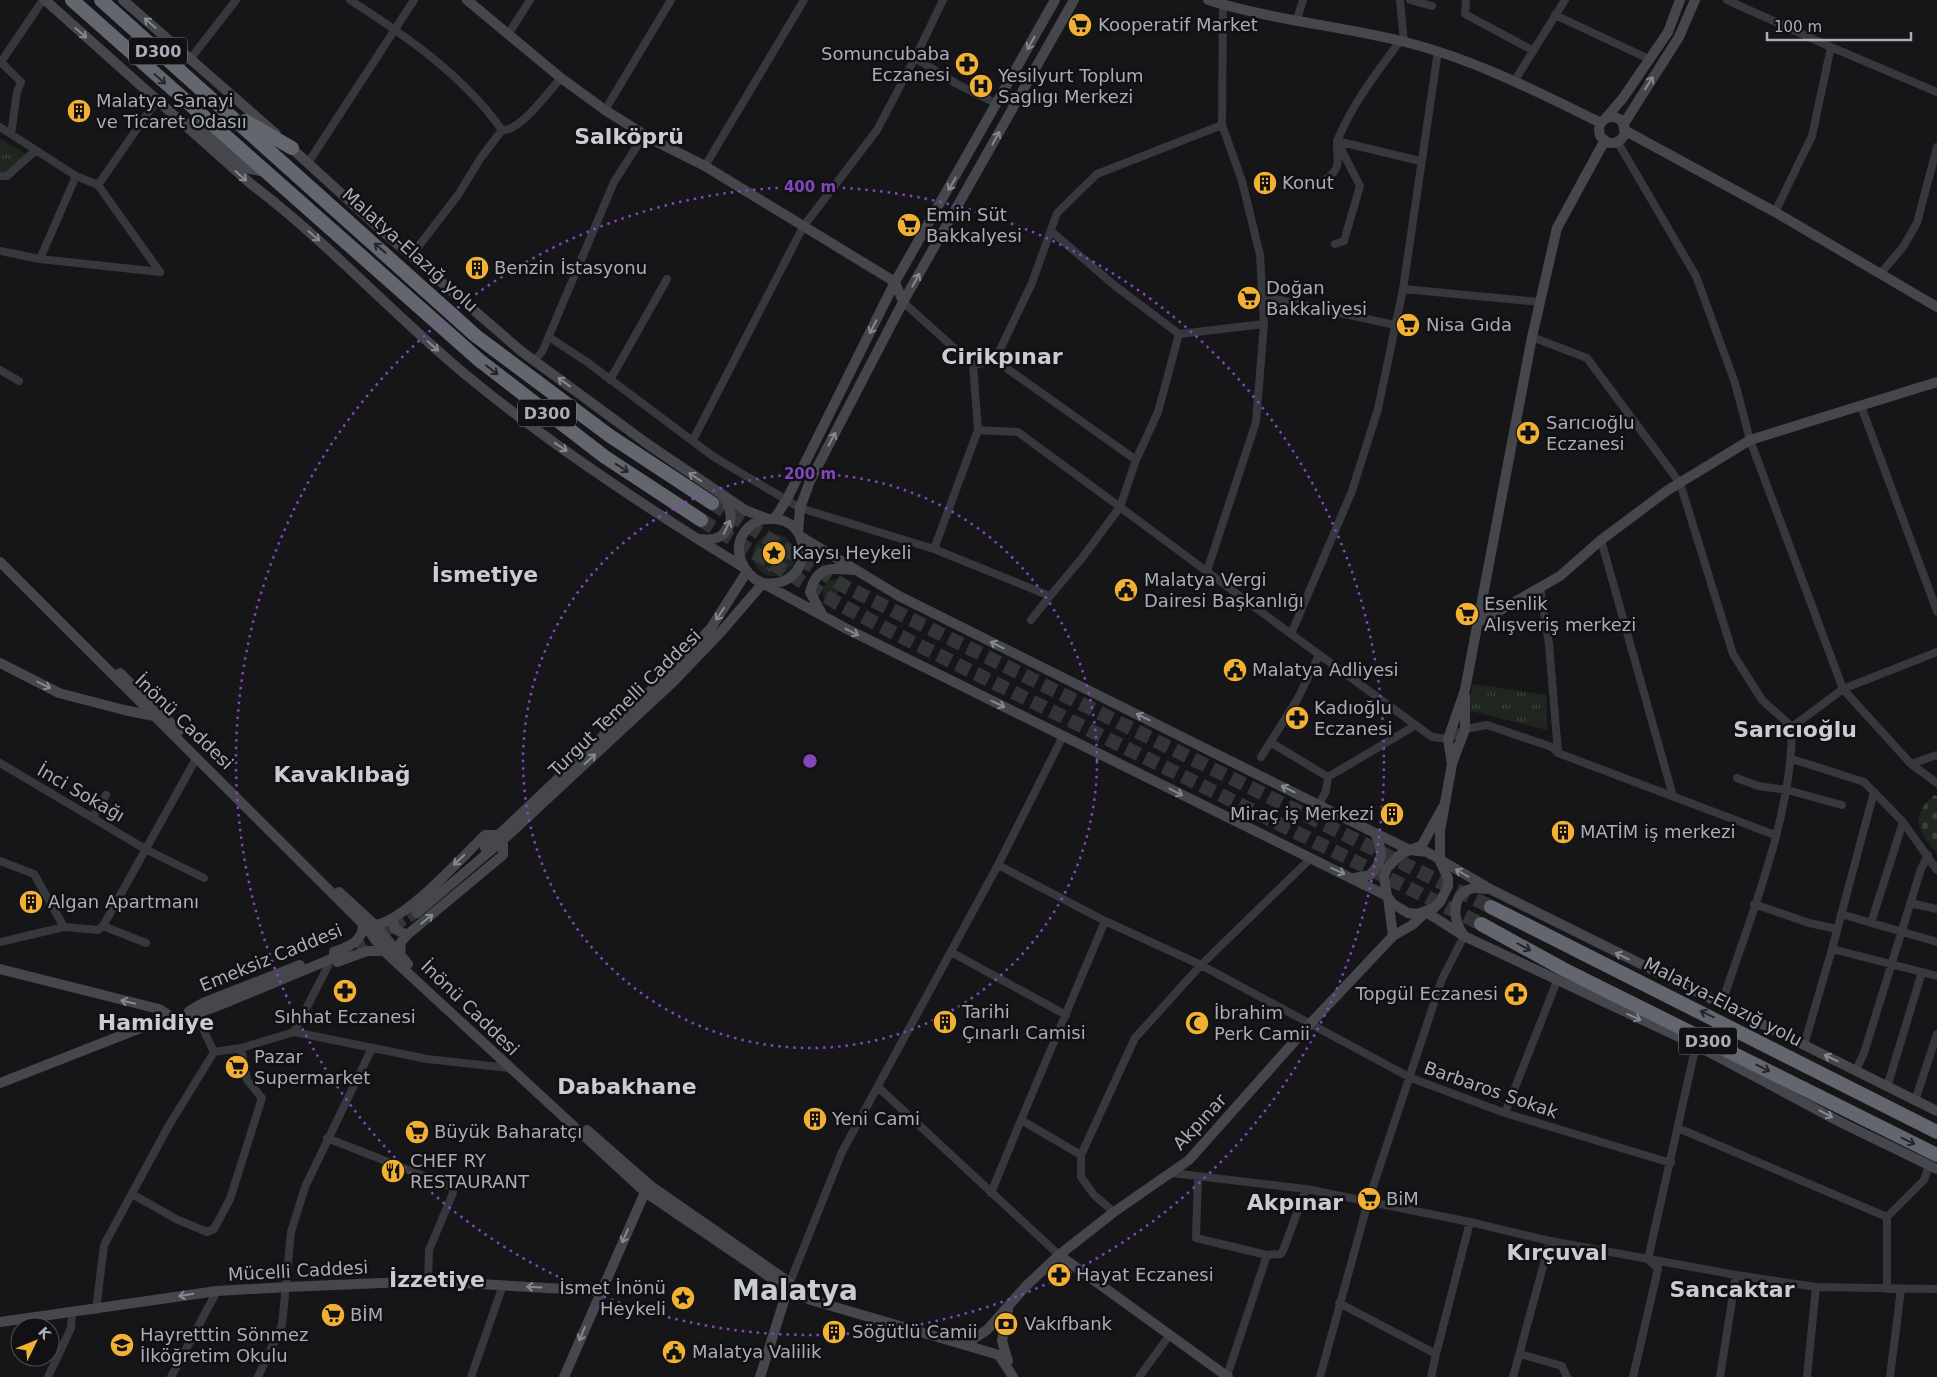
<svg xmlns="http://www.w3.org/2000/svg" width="1937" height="1377" font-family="'DejaVu Sans',sans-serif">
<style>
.grass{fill:url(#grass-tufts)}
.cemetery{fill:url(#cemetery-stones)}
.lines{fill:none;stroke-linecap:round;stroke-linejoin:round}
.secondary-tunnel{stroke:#333438;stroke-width:10;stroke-dasharray:10 5;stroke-linecap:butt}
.highway-tunnel{stroke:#333438;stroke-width:14;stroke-dasharray:14 7;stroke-linecap:butt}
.street{stroke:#37383d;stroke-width:8}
.secondary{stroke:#45474d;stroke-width:10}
.highway{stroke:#63666e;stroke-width:14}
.oneway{stroke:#858993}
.oneway2{stroke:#26262a}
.ring{fill:none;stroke:#8446be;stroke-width:2.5;stroke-dasharray:2.5 5}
.labels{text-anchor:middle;stroke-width:5;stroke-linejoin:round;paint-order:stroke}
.shield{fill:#111113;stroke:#7b7e86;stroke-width:1}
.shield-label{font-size:16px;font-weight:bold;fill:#a8adb8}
.poi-label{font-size:18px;fill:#a8adb8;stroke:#111113;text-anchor:start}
.street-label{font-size:18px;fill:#a8adb8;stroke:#111113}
.district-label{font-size:22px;font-weight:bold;fill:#c9ccd4;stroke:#111113}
.town-label{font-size:28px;font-weight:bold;fill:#c9ccd4;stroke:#111113}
.centre{fill:#8446be;stroke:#111113;stroke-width:2.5}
.ring-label{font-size:15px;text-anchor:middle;font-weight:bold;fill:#8446be;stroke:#111113;stroke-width:5;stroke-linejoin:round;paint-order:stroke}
</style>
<defs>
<pattern id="grass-tufts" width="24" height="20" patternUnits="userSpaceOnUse" patternTransform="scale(1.25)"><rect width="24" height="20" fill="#1e261f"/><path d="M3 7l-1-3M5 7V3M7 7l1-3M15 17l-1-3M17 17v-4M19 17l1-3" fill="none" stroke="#3c433d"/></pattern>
<pattern id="cemetery-stones" width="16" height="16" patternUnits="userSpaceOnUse" patternTransform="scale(1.25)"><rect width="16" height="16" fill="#1e261f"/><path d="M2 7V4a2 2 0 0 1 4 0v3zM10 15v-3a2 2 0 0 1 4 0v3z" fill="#3c433d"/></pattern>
</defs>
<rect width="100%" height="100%" fill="#161618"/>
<path class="grass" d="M0,138L29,156L8,177L0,172Z
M753 555a21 21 0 1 1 42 0a21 21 0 1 1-42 0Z
M835,579L844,581L831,606C818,598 821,582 835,579Z
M1473,684L1547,695V730L1467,710Z"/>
<path class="cemetery" d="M1934,795L1937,796V853C1917,832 1910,816 1934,795Z"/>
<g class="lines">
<path class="secondary-tunnel" d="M343,954L356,949L417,913"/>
<path class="highway-tunnel" d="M712,503L844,586L1491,907
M701,520L837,603L896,634L1481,924"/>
<path class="street" d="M350,0C406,36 463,75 502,130C521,131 548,92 561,78
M943,0L915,58L957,84L997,104
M1223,0L1222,125L1097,174L1057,213L1032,283L995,360L1136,460L1120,507L1291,634
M1400,0L1404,42
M1410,0L1432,6
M1466,0L1465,14L1532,50
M1727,0L1831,47L1937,92
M1555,15L1649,59
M1296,22L1303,0
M509,33L530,0
M1438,51L1403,289L1378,409L1352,491L1291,634L1432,737L1448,739L1465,729L1487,725L1552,747L1558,753L1775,835
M191,58L236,0
M1515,80L1565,0
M605,110L671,0
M0,127L76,176L98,185L160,272
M11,134L17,92L21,82L1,62L43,0
M1337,141L1420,161
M1617,141L1696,276L1735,383L1750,440L1843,689L1911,764L1937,783
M308,163L414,0
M705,166L804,0
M0,176H7L35,151
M1295,183C1310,184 1324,185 1334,172C1342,161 1334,149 1338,139C1353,103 1377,72 1400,41
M98,185L157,100
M1775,212L1812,136L1831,47
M1051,231L1114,285L1179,334
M1335,244L1344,241L1360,186L1339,145
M0,251L40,259L160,272
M411,256L458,195L480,159L502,130
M40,259L76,176
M1881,273L1903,247L1917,223L1937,147
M1403,289L1539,302
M1262,296L1395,325
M903,302L973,365L978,430L934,549
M549,337L587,362L714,457L800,508L934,549L1050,596L1082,558L1120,507L1018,432L978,430
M1532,337L1587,358L1680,483L1733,654L1762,700L1792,727
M535,361L543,350L614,182L644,135
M973,365L995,360
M0,370L19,381
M610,380L667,279
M1861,406L1937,611
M693,440L803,227L877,130L915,58
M1136,460L1158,412L1179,334L1264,324
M1601,540L1673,796
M1207,571L1256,422L1264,324L1260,255L1242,181L1222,125
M1540,588L1549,644L1558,753
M1031,620L1050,596
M1270,742L1328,777
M1261,757L1297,700L1319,655
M1792,759L1864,782L1903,822L1937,870
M0,763L147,850L204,878
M1911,764L1937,755
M1737,778L1758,786L1787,790L1842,805
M1319,804L1326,791L1328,777L1416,725
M93,817L106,795
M0,861L34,874L64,927
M998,865L1105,921L1201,965L1411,1078L1505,1113L1671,1163
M1910,903L1937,909
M1754,904L1809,923L1837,929
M1841,914L1937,942
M1871,923L1903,822
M103,926L146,943
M0,942L64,927L98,930L103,926L197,757
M1832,949L1874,792
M951,952L1066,1015
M1722,1003C1750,917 1792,818 1792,727L1843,689L1937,652
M294,1032L328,966
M1804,1045L1832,949L1937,976
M214,1052L241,1048L294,1032L427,1059L509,1068
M1856,1070L1864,1053L1921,869L1928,855
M878,1087L1059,1255
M1887,1087L1922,972
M1915,1101L1937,1034
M1505,1113L1557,981
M1678,1128L1887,1217V1289H1901L1890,1377
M327,1138L452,1187L453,1193L429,1250L428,1281
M1081,1155L1021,1120L1105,921
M1172,1173L1306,1189L1470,1222L1550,1241L1736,1275L1816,1287L1937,1289
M1198,1177L1196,1238L1267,1255
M991,1193L1021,1120
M132,1194L176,1219L207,1232L214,1229L230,1199L262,1098L247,1080L241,1048
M1114,1212L1094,1195L1081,1177V1155L1135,1038L1201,965L1310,859
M1887,1217L1924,1180L1929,1165
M1648,1259L1696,1045
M790,1282L842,1152L998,865L1063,736
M1339,1303L1436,1354L1431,1377
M96,1310L104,1245L168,1127L214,1052L196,1014
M1436,1354L1470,1222
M1520,1354L1562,1366L1567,1377
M1227,1376L1267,1255L1281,1254L1284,1248L1306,1189
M48,1377L71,1328L72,1313
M171,1377L217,1291
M258,1377L282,1325L291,1232L305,1187L372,1048
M471,1377L503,1285
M1139,1377L1169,1336
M1320,1377L1368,1202L1442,979L1464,936
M1513,1377L1550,1241
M1633,1377L1658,1269L1648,1259
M1720,1377L1736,1275
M1807,1377L1816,1287"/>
<path class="secondary" d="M45,0L251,184C328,242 392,314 466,375C552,446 648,509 743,567
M123,0L276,134
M467,0L561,78L605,110L651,139L705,166L895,282L903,302
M1208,0C1272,20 1340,26 1405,42C1474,59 1538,92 1601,123
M1599 130a13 13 0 1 1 26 0a13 13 0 1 1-26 0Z
M1605,119L1623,98L1668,32L1680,0
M184,123L198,126L246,168L265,172
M1623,125L1679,37L1695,0
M1624,130L1775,212L1937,307
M287,144L380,229L521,351L649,445L745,510L768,519
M775,518L787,499L895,282L1055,0
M798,533L800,508L810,481L903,302L1074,0
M800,536L899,596L1375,833L1410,850L1427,852L1492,890L1937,1111
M701,539C729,543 739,518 723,497
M0,562L366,927L384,951L645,1192L792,1292L811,1300L999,1355L1013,1377
M763,583C815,590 815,516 770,519C763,519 755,521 749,527C732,543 738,566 755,579L847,629L1387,896
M823,616L810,592C817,566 829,568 852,570
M1478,623L1560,576L1601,540L1668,490L1750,440L1937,382
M0,663L59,693L124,710L154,716
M120,673L179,731
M1452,764L1448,739L1465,690L1532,337L1557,228L1605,140
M1443,807L1422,845L1401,854L1387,868L1384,877L1387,896L1393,904L1408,913L1417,914L1434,908L1440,902L1448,886V878L1440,861V831L1452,764L1465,729V696
M485,848L663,679L711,628L746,573
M1355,878L1370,875C1384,861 1383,851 1375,833
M339,892L375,925L408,964
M1388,897L1393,936
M1426,912L1464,936L1696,1045L1840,1122L1937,1169
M417,913L503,840L673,682L720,633L763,583
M393,920L395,929L407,935
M375,925C405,921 461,858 485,835H498
M1463,934C1448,912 1455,882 1486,889
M334,952C349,946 363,942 363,924
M400,956L401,942L407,935L503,855V840
M337,962L367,951H384
M0,969L159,1009L173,1018
M189,1011L203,1003L300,965
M0,1083L143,1027L196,1014L230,1001L343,954
M587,1130L651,1186L789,1282
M1059,1255L1228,1377
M0,1322L217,1291L287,1287L428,1281L600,1291
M970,1341L987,1330L1026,1286L1059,1255L1114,1212L1189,1160L1309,1025L1393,936L1412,925L1426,912
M1008,1361L1002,1341L1008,1310
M564,1377L645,1192L648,1189
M760,1377L789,1285"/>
<path class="highway" d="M72,0L479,360L605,457L701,520
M101,0L476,336L610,436L712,503
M245,121L292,148
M1491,907L1937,1132
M1481,924L1563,969L1937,1155"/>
</g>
<defs><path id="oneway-shaft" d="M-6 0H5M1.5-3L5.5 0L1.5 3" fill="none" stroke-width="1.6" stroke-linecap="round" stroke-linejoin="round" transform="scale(1.25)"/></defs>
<g class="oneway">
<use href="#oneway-shaft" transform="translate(150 23) rotate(-139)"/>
<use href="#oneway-shaft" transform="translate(81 33) rotate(41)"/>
<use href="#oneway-shaft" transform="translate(1031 43) rotate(119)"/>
<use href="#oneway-shaft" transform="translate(1649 83) rotate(-58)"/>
<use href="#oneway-shaft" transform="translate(996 138) rotate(-61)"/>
<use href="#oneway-shaft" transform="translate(241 176) rotate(42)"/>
<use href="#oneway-shaft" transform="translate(952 184) rotate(120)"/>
<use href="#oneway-shaft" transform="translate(314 236) rotate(41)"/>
<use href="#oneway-shaft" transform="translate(916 280) rotate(-61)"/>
<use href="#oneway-shaft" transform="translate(873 327) rotate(117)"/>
<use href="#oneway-shaft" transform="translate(433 346) rotate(42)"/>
<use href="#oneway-shaft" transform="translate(564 382) rotate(-144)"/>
<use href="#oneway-shaft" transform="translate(832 439) rotate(-62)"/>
<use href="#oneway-shaft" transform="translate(561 447) rotate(34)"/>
<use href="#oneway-shaft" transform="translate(695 477) rotate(-146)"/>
<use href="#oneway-shaft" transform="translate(727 527) rotate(-65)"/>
<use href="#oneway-shaft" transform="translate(720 614) rotate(123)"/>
<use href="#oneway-shaft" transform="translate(852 632) rotate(27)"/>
<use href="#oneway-shaft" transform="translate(997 645) rotate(-154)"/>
<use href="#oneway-shaft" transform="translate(44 685) rotate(27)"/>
<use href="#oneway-shaft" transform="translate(998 704) rotate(26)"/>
<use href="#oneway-shaft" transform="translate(1143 717) rotate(-154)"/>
<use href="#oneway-shaft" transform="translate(590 759) rotate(-43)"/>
<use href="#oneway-shaft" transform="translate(1288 789) rotate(-154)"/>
<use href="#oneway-shaft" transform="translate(1176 792) rotate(27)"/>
<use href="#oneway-shaft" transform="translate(459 860) rotate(136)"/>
<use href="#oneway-shaft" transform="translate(1338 871) rotate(24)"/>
<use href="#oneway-shaft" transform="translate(1462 873) rotate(-150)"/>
<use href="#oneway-shaft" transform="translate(427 919) rotate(-39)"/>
<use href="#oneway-shaft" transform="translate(1622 956) rotate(-154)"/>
<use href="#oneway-shaft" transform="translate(128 1002) rotate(-166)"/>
<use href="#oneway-shaft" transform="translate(1634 1017) rotate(25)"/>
<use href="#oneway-shaft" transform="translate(1831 1058) rotate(-154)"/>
<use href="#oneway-shaft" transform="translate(1826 1114) rotate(28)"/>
<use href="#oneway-shaft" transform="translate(625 1236) rotate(114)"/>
<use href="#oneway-shaft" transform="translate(534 1287) rotate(-177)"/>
<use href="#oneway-shaft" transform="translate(186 1295) rotate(171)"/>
<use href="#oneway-shaft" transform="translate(582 1334) rotate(112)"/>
</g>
<g class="oneway2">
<use href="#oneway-shaft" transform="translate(160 79) rotate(42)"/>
<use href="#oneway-shaft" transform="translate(380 248) rotate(-139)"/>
<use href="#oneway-shaft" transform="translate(492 370) rotate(38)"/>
<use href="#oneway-shaft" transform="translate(622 468) rotate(33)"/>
<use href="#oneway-shaft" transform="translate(1524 947) rotate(29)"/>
<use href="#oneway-shaft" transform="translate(1707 1014) rotate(-154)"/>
<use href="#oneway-shaft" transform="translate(1763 1068) rotate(27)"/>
<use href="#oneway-shaft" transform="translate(1908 1141) rotate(26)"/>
</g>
<g class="ring">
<circle cx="810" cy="761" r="287"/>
<circle cx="810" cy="761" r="574"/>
</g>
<defs>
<g id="supermarket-disc" transform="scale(1.25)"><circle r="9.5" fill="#f2b134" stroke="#111113"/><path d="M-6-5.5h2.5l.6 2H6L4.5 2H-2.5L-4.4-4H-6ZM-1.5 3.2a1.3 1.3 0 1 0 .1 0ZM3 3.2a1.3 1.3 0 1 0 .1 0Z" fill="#111"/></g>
<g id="pharmacy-disc" transform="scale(1.25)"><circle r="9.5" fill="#f2b134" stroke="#111113"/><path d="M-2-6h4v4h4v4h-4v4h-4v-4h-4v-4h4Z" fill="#111"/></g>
<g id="hospital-disc" transform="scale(1.25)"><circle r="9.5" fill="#f2b134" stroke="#111113"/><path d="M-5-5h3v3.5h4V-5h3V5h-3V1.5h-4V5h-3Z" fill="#111"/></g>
<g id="building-disc" transform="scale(1.25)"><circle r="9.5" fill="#f2b134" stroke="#111113"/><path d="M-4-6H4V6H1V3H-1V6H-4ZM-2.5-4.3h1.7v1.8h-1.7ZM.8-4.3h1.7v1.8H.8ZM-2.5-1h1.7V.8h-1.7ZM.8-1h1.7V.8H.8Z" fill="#111"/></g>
<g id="sight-disc" transform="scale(1.25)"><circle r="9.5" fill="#f2b134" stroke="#111113"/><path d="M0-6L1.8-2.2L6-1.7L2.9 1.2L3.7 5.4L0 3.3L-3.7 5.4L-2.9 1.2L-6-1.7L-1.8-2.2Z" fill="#111"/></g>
<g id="civic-disc" transform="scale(1.25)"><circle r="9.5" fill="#f2b134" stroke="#111113"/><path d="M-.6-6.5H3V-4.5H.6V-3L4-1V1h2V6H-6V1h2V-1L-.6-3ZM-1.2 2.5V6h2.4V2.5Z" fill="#111"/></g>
<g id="mosque-disc" transform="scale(1.25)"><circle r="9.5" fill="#f2b134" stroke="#111113"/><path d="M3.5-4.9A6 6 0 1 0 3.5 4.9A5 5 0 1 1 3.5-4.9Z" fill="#111"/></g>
<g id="restaurant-disc" transform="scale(1.25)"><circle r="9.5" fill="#f2b134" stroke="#111113"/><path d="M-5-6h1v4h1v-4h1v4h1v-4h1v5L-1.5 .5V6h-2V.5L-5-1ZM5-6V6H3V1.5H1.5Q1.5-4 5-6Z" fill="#111"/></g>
<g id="bank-disc" transform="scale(1.25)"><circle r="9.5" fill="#f2b134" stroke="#111113"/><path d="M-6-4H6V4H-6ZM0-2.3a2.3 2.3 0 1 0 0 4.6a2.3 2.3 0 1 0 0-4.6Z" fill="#111"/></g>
<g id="school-disc" transform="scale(1.25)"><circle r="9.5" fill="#f2b134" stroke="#111113"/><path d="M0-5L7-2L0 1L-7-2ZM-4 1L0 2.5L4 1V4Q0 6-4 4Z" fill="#111"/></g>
</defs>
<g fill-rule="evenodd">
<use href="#supermarket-disc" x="1080" y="25"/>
<use href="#pharmacy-disc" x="967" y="64"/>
<use href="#hospital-disc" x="981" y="86"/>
<use href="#building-disc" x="79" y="111"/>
<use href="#building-disc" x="1265" y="183"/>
<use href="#supermarket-disc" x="909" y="225"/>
<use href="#building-disc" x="477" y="268"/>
<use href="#supermarket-disc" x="1249" y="298"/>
<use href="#supermarket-disc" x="1408" y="325"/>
<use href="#pharmacy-disc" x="1528" y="433"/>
<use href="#sight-disc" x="774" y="553"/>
<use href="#civic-disc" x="1126" y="590"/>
<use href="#supermarket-disc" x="1467" y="614"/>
<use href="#civic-disc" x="1235" y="670"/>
<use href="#pharmacy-disc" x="1297" y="718"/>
<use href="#building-disc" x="1392" y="814"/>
<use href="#building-disc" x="1563" y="832"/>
<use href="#building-disc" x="31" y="902"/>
<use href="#pharmacy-disc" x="345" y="991"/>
<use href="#pharmacy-disc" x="1516" y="994"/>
<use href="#building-disc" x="945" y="1022"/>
<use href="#mosque-disc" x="1197" y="1023"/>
<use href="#supermarket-disc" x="237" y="1067"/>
<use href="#building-disc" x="815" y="1119"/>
<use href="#supermarket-disc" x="417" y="1132"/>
<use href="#restaurant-disc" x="393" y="1171"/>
<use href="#supermarket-disc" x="1369" y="1199"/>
<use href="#pharmacy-disc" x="1059" y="1275"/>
<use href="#sight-disc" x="683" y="1298"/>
<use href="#supermarket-disc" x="333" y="1315"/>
<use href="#bank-disc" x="1006" y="1324"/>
<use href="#building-disc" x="834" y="1332"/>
<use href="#school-disc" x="122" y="1345"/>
<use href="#civic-disc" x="674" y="1352"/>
</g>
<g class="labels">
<g class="shield">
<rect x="129" y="37.5" width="58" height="27" rx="4"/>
<rect x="518" y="399.5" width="58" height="27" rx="4"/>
<rect x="1679" y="1027.5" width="58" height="27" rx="4"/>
</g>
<g class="shield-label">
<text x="158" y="57">D300</text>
<text x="547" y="419">D300</text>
<text x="1708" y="1047">D300</text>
</g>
<g class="poi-label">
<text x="1098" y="31">Kooperatif Market</text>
<text x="950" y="60" text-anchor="end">Somuncubaba<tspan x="950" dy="21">Eczanesi</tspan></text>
<text x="998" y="82">Yesilyurt Toplum<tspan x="998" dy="21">Saglıgı Merkezi</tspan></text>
<text x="96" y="107">Malatya Sanayi<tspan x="96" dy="21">ve Ticaret Odasıı</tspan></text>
<text x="1282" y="189">Konut</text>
<text x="926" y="221">Emin Süt<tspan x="926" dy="21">Bakkalyesi</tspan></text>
<text x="494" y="274">Benzin İstasyonu</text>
<text x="1266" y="294">Doğan<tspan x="1266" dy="21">Bakkaliyesi</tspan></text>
<text x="1426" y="331">Nisa Gıda</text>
<text x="1546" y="429">Sarıcıoğlu<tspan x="1546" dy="21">Eczanesi</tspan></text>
<text x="792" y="559">Kaysı Heykeli</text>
<text x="1144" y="586">Malatya Vergi<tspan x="1144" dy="21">Dairesi Başkanlığı</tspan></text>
<text x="1484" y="610">Esenlik<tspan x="1484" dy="21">Alışveriş merkezi</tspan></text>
<text x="1252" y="676">Malatya Adliyesi</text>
<text x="1314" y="714">Kadıoğlu<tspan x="1314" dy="21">Eczanesi</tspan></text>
<text x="1374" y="820" text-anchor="end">Miraç iş Merkezi</text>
<text x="1580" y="838">MATİM iş merkezi</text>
<text x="48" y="908">Algan Apartmanı</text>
<text x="1498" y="1000" text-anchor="end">Topgül Eczanesi</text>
<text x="962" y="1018">Tarihi<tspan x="962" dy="21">Çınarlı Camisi</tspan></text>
<text x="1214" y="1019">İbrahim<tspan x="1214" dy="21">Perk Camii</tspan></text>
<text x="345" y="1023" text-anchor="middle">Sıhhat Eczanesi</text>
<text x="254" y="1063">Pazar<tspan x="254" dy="21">Supermarket</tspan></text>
<text x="832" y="1125">Yeni Cami</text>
<text x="434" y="1138">Büyük Baharatçı</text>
<text x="410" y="1167">CHEF RY<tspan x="410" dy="21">RESTAURANT</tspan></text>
<text x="1386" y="1205">BiM</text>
<text x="1076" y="1281">Hayat Eczanesi</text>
<text x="666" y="1294" text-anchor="end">İsmet İnönü<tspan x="666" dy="21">Heykeli</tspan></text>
<text x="350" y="1321">BİM</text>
<text x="1024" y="1330">Vakıfbank</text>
<text x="852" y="1338">Söğütlü Camii</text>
<text x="140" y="1341">Hayretttin Sönmez<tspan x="140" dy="21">İlköğretim Okulu</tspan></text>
<text x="692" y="1358">Malatya Valilik</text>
</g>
<g class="street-label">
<text transform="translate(410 250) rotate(42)" y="6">Malatya-Elazığ yolu</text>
<text transform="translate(625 703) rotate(-44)" y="6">Turgut Temelli Caddesi</text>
<text transform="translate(184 722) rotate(44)" y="6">İnönü Caddesi</text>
<text transform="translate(81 793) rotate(30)" y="6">İnci Sokağı</text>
<text transform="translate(271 958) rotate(-22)" y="6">Emeksiz Caddesi</text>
<text transform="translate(1723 1002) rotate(27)" y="6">Malatya-Elazığ yolu</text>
<text transform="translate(470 1008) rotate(44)" y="6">İnönü Caddesi</text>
<text transform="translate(1491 1090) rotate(19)" y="6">Barbaros Sokak</text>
<text transform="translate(1200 1122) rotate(-47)" y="6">Akpınar</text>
<text transform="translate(298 1271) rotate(-3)" y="6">Mücelli Caddesi</text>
</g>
<g class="district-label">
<text x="629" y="144">Salköprü</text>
<text x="1002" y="364">Cirikpınar</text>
<text x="485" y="582">İsmetiye</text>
<text x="1795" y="737">Sarıcıoğlu</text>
<text x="342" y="782">Kavaklıbağ</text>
<text x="156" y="1030">Hamidiye</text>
<text x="627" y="1094">Dabakhane</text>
<text x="1295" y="1210">Akpınar</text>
<text x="1557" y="1260">Kırçuval</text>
<text x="437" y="1287">İzzetiye</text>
<text x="1732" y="1297">Sancaktar</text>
</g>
<g class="town-label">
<text x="795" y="1300">Malatya</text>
</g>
</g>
<circle cx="810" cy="761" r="8" class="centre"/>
<g class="ring-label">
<text x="810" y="192">400 m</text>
<text x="810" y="479">200 m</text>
</g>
<g transform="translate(35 1342) rotate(47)"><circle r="24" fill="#111113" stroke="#4d4f55"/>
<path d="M0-4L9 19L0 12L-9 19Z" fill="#f2b134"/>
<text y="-8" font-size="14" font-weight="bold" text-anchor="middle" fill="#a8adb8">K</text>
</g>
<path d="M1767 32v8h144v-8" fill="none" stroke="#a8adb8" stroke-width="2.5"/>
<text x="1774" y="32" font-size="15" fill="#a8adb8" stroke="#111113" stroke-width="4" paint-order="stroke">100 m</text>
</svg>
